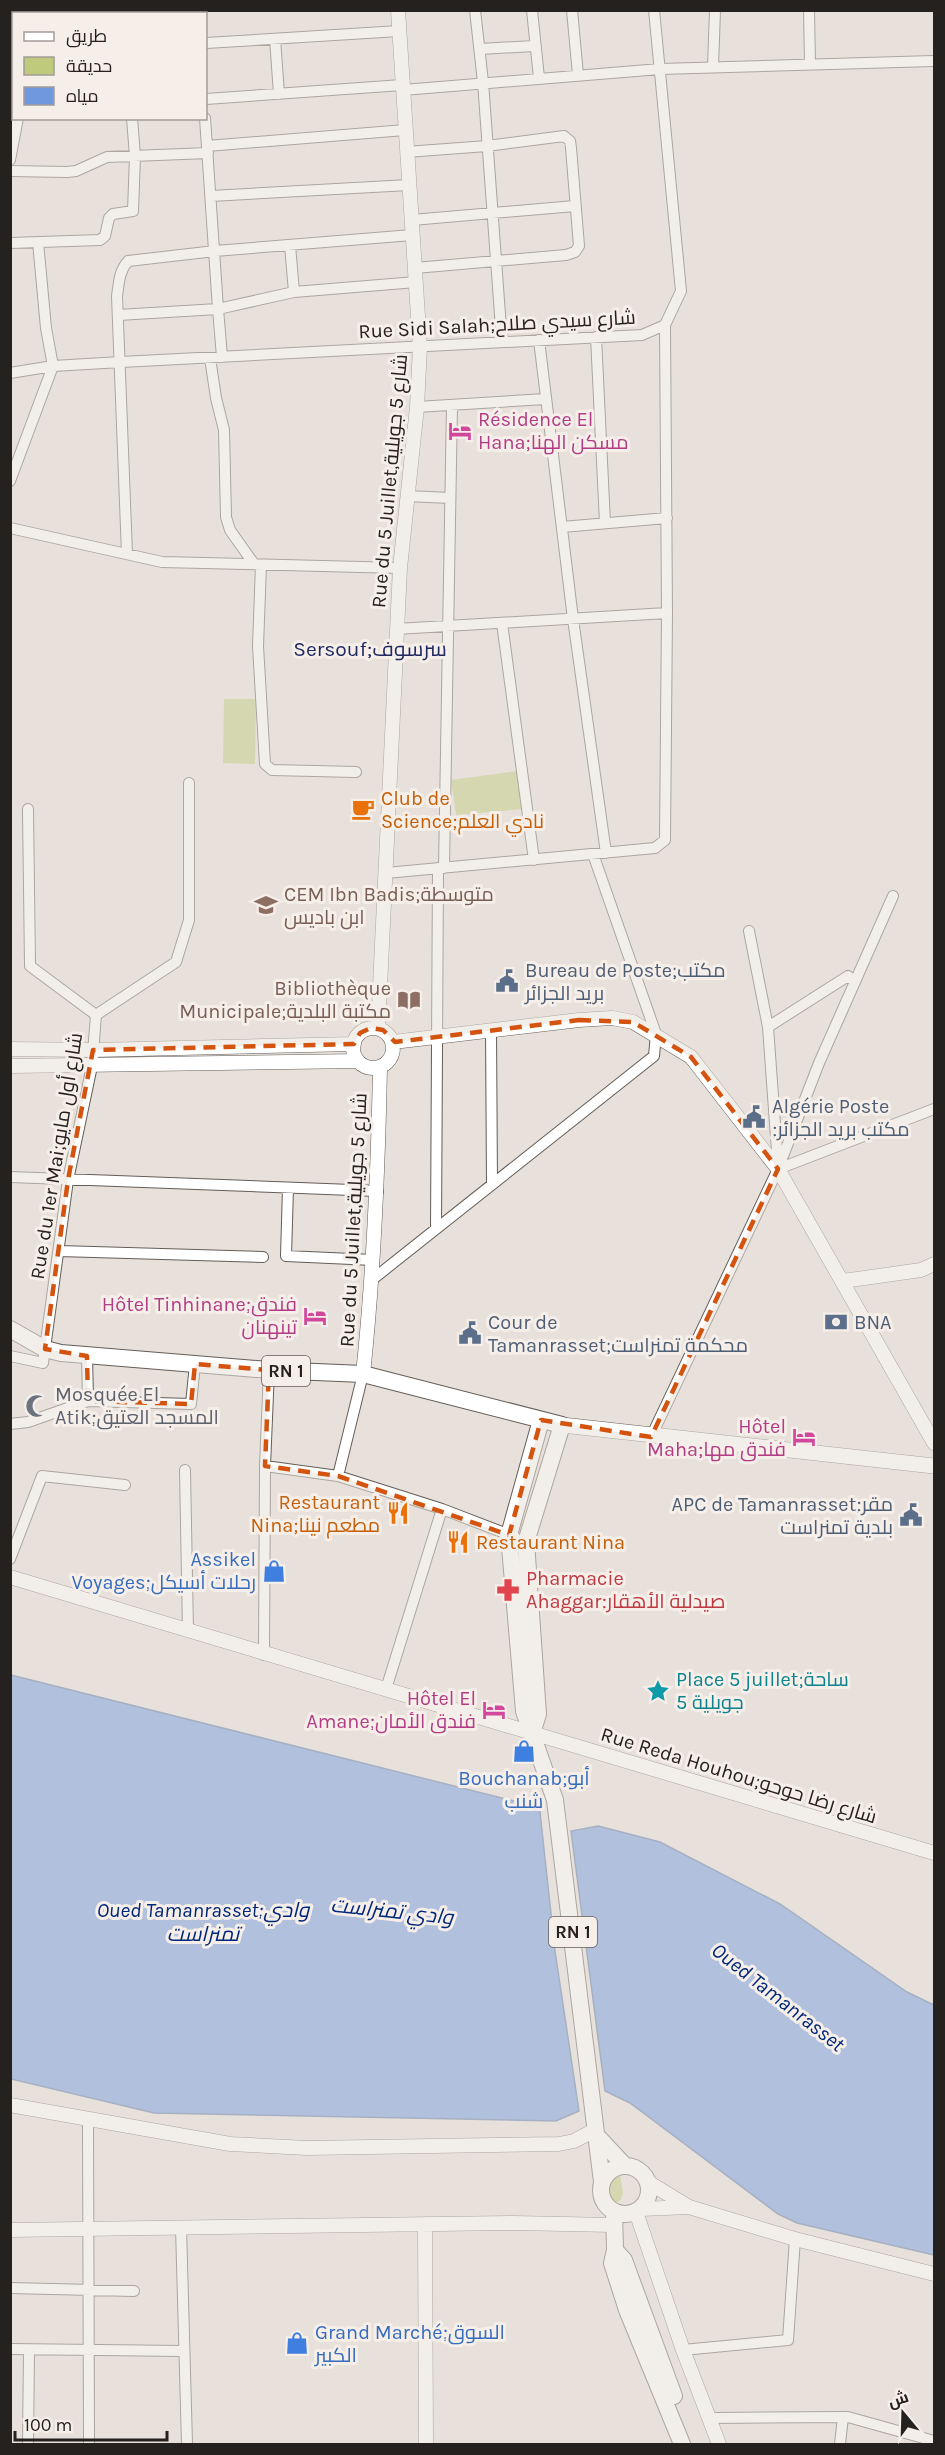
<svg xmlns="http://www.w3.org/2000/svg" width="945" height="2455" font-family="Karla,Cairo,sans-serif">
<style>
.green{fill:#bfca7c}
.water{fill:#7098df;stroke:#5974a5;stroke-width:1.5}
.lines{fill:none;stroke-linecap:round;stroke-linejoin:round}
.minor-casing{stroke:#645d58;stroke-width:12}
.tertiary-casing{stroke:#645d58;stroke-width:15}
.secondary-casing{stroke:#645d58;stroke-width:16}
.primary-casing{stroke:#645d58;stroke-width:18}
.minor{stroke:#fff;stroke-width:10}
.tertiary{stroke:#fff;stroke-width:14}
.secondary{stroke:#fff;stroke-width:15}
.primary{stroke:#fff;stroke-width:16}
.marked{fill:none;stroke:#d4530e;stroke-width:4.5;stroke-dasharray:12 8;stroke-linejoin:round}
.labels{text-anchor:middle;stroke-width:6;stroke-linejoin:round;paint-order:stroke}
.shield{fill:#f6eee8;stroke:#635e5b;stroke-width:1.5}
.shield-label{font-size:18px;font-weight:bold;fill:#24211f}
.street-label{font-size:20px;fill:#24211f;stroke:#f6eee8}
.hotel-label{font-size:20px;fill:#b23c85;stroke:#f6eee8;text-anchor:end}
.food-label{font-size:20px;fill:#c56008;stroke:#f6eee8;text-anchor:start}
.education-label{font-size:20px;fill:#785e54;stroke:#f6eee8;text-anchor:start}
.service-label{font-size:20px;fill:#4e5e75;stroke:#f6eee8;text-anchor:start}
.worship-label{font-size:20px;fill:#5b616d;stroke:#f6eee8;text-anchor:start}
.shop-label{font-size:20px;fill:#366cbe;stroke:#f6eee8;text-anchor:end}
.health-label{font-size:20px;fill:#be3a42;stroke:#f6eee8;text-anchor:start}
.culture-label{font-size:20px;fill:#0d838f;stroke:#f6eee8;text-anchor:start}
.neighbourhood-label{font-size:21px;fill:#202962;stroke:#f6eee8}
.water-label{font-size:21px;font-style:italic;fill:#00287a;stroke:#f6eee8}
</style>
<rect width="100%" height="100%" fill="#e8e1db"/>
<path class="green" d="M224,699H256L255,764L223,763Z
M518,771L523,809L456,815L451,780Z
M613,2163L619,2168L623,2192L621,2200L615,2203L605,2198L601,2174L606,2164Z"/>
<path class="water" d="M11,1675L514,1801L539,1803L555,1951L579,2111L556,2121L154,2113L11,2079Z
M598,1826L660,1842L780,1904L907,1992L934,2005V2255L797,2223L778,2214L630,2103L605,2091L571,1831Z"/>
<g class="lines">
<g class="minor-casing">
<path id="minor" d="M140,10V14
M198,10V14
M475,10L483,82L502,342
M532,10L539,78
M572,10L578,75
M809,10L810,64
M41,14V10
M275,39L279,94
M206,43L399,31
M480,49L534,46
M713,67L715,10
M403,90L660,69L934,61
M206,99L402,85
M207,146L405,130
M406,152L487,146L564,136L570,141L571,148L579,246L575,252L566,255L415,268
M10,160L18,118
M10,171L67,172L76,171L107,157L208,153
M211,196L409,185
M412,220L575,206
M10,243L100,240L105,236L109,218L113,214L133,211L135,156L132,118
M290,245L294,292
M118,315L218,309L205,118
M596,337L605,523
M539,340L573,619L606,853
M222,357L218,309L294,292L416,282
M210,358L216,398L224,430L226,517L230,530L254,564
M10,373L53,366L121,362L642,335L665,325L681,291L654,10
M417,407L545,399
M10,481L53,366L46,328L38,242
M407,496L450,498
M562,527L667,518
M10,528L162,562L400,568
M127,554L117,296C119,283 119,271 128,261L215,251L412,235
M261,565L258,646L265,764L272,770L356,772
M502,623L534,860
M396,629L667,613
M28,809L30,966L96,1015
M444,868L452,405
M386,873L655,848L665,840L667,613L665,325
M749,931L768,1027L778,1165
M96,1015L176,962L189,920V783
M768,1027L848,976L855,982
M491,1030L492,1184
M778,1169L934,1109
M10,1177L378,1191
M288,1188L286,1256L374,1260
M436,1229L438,868
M59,1251L263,1257
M373,1279L654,1056L656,1034L593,854
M10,1356L43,1363L68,1180L92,1066L96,1015
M269,1370L265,1466L338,1476
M363,1374L338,1476L442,1509L515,1537
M88,1401L191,1404L195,1364
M10,1424L28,1422L88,1401L87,1356
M651,1437L778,1169L819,1063L893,896
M185,1470L188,1631
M10,1559L42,1476L125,1485
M264,1655L265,1466
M386,1689L442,1509
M88,2119L89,2444
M181,2227L187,2444
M10,2288L134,2291
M10,2349L184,2351
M683,2350L788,2340L795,2239
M709,2418L848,2417L934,2441
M28,2444L29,2350
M840,2444L843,2417"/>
</g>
<g class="tertiary-casing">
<path id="tertiary" d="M353 1048a20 20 0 1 1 40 0a20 20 0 1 1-40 0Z
M378,1028L400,568L417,407L420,347L398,10
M393,1042L579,1020L612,1018L633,1022L691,1057L778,1169L934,1443
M10,1049L93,1050L354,1044
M10,1066L358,1061
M843,1281L921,1270L934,1264
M363,1374C374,1271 378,1172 380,1068
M10,1577L934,1853
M10,2105L230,2144L307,2148L559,2144L574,2141L595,2130
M648,2182L689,2207L795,2239L934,2274
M641,2209L689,2207
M636,2212L683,2350L719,2444
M425,2224L426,2444
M10,2230L514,2223L613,2225"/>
</g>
<g class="secondary-casing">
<path id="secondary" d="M562,1425L934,1466"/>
</g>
<g class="primary-casing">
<path id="primary" d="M10,1329L45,1349L61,1353L269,1370L363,1374L562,1425L526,1542L538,1714L532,1733
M541,1420L509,1535L524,1711L555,1800L602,2182
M596,2135L625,2166
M601 2190a24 24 0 1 1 48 0a24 24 0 1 1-48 0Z
M614,2212L615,2250L612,2263L627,2310L682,2444
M615,2250L624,2260L674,2396"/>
</g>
<use href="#minor" class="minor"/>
<use href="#tertiary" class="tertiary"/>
<use href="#secondary" class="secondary"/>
<use href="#primary" class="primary"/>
</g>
<path d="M0 0H945V2455H0ZM579,1020L633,1022L691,1057L778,1169L651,1437L541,1420L509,1535L338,1476L265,1466L269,1370L195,1364L191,1404L88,1401L87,1356L45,1349L68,1180L93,1050L354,1044L360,1033L371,1028L383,1030L395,1042Z" fill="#e8e1db" fill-opacity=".55" fill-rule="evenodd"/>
<path class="marked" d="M579,1020L633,1022L691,1057L778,1169L651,1437L541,1420L509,1535L338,1476L265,1466L269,1370L195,1364L191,1404L88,1401L87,1356L45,1349L68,1180L93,1050L354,1044L360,1033L371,1028L383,1030L395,1042Z"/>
<defs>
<g id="hotel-bare" transform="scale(1.8)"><path d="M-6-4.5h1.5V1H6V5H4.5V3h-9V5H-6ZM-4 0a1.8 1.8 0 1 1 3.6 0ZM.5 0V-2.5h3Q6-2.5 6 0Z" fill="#d1479c" stroke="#f6eee8" stroke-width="2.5" paint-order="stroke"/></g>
<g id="cafe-bare" transform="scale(1.8)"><path d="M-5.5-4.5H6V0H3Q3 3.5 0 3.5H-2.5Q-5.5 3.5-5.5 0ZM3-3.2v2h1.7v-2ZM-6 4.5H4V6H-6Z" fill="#e8710a" stroke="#f6eee8" stroke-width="2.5" paint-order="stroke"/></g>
<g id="school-bare" transform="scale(1.8)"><path d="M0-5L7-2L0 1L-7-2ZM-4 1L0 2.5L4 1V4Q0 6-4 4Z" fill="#8d6e63" stroke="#f6eee8" stroke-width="2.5" paint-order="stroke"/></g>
<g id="civic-bare" transform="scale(1.8)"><path d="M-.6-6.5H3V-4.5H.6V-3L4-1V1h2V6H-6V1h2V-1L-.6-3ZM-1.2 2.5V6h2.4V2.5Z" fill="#5c6f8a" stroke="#f6eee8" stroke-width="2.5" paint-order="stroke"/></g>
<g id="library-bare" transform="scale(1.8)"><path d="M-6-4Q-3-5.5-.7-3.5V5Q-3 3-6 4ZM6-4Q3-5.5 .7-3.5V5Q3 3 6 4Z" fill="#8d6e63" stroke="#f6eee8" stroke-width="2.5" paint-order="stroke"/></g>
<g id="bank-bare" transform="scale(1.8)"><path d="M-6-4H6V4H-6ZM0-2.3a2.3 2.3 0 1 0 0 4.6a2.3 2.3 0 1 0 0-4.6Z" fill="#5c6f8a" stroke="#f6eee8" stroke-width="2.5" paint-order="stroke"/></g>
<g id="mosque-bare" transform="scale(1.8)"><path d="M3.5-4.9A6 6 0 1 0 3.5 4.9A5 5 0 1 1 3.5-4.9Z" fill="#6b7280" stroke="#f6eee8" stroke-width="2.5" paint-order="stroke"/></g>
<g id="restaurant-bare" transform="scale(1.8)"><path d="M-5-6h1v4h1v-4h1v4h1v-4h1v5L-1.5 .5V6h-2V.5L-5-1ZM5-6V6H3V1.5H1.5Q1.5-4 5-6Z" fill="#e8710a" stroke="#f6eee8" stroke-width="2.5" paint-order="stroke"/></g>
<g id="shop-bare" transform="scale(1.8)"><path d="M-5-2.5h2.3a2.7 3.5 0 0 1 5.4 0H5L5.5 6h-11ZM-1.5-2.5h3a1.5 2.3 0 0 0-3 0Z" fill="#3f7fe0" stroke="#f6eee8" stroke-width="2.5" paint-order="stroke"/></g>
<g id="pharmacy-bare" transform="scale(1.8)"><path d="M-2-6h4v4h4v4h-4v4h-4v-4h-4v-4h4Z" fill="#e0444e" stroke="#f6eee8" stroke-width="2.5" paint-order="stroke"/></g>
<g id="sight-bare" transform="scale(1.8)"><path d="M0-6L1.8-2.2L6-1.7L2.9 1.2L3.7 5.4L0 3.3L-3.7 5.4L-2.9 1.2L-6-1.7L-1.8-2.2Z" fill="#0f9aa8" stroke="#f6eee8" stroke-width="2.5" paint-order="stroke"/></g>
</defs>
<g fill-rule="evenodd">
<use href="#hotel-bare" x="460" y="431"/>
<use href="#cafe-bare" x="363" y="809"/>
<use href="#school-bare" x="266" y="905"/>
<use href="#civic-bare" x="507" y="981"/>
<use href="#library-bare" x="409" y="1000"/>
<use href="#civic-bare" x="754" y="1117"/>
<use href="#hotel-bare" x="315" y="1316"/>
<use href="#bank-bare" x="836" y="1322"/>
<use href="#civic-bare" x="470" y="1333"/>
<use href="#mosque-bare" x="37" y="1406"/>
<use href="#hotel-bare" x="804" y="1437"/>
<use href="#restaurant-bare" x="398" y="1513"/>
<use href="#civic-bare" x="911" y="1515"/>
<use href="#restaurant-bare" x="458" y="1542"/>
<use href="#shop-bare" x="274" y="1571"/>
<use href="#pharmacy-bare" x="508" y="1590"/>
<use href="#sight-bare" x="658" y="1691"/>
<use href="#hotel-bare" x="494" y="1710"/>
<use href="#shop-bare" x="524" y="1751"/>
<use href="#shop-bare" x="297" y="2343"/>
</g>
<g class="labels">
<g class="shield">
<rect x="262" y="1356" width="48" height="30" rx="4.5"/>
<rect x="549" y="1917" width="48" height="30" rx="4.5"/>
</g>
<g class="shield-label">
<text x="286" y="1377">RN 1</text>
<text x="573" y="1938">RN 1</text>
</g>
<g class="street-label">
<text transform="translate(497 324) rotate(-3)" y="7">Rue Sidi Salah;شارع سيدي صلاح</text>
<text transform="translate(389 481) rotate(-85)" y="7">Rue du 5 Juillet,شارع 5 جويلية</text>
<text transform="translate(56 1156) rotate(-81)" y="7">Rue du 1er Mai;شارع أول مايو</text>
<text transform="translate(353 1220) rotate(-87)" y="7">Rue du 5 Juillet,شارع 5 جويلية</text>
<text transform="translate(739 1775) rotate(17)" y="7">Rue Reda Houhou;شارع رضا حوحو</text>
</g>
<g class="hotel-label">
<text x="478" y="426" text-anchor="start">Résidence El<tspan x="478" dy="23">Hana;مسكن الهنا</tspan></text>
<text x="297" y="1311">Hôtel Tinhinane;فندق<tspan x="297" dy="23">تينهنان</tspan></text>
<text x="786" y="1433">Hôtel<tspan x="786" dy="23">Maha;فندق مها</tspan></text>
<text x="476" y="1705">Hôtel El<tspan x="476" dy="23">Amane;فندق الأمان</tspan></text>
</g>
<g class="food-label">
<text x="381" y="805">Club de<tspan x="381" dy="23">Science;نادي العلم</tspan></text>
<text x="380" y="1509" text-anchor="end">Restaurant<tspan x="380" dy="23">Nina;مطعم نينا</tspan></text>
<text x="476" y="1549">Restaurant Nina</text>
</g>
<g class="education-label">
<text x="284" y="901">CEM Ibn Badis;متوسطة<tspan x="284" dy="23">ابن باديس</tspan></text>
<text x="391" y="995" text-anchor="end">Bibliothèque<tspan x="391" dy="23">Municipale;مكتبة البلدية</tspan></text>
</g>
<g class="service-label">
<text x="525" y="977">Bureau de Poste;مكتب<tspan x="525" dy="23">بريد الجزائر</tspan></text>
<text x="772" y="1113">Algérie Poste<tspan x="772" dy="23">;مكتب بريد الجزائر</tspan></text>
<text x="488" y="1329">Cour de<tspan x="488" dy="23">Tamanrasset;محكمة تمنراست</tspan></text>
<text x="854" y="1329">BNA</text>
<text x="893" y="1511" text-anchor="end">APC de Tamanrasset;مقر<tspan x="893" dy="23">بلدية تمنراست</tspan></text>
</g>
<g class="worship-label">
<text x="55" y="1401">Mosquée El<tspan x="55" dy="23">Atik;المسجد العتيق</tspan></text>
</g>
<g class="shop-label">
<text x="256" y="1566">Assikel<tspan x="256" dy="23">Voyages;رحلات أسيكل</tspan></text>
<text x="524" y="1785" text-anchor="middle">Bouchanab;أبو<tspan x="524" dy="23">شنب</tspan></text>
<text x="315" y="2339" text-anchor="start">Grand Marché;السوق<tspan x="315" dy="23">الكبير</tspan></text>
</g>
<g class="health-label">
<text x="526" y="1585">Pharmacie<tspan x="526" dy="23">Ahaggar;صيدلية الأهقار</tspan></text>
</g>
<g class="culture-label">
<text x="676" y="1686">Place 5 juillet;ساحة<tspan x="676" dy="23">5 جويلية</tspan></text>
</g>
<g class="neighbourhood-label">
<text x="370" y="656">Sersouf;سرسوف</text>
</g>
<g class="water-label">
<text x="203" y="1917">Oued Tamanrasset;وادي<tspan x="203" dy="24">تمنراست</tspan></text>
<text transform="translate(392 1911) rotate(6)" y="7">وادي تمنراست</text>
<text transform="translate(778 1997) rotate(38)" y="7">Oued Tamanrasset</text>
</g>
</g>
<rect width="945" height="2455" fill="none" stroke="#24211f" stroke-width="24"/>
<rect x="12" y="12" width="195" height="108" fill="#f6eee8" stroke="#a29c98" stroke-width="1.5"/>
<rect x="24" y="32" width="30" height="9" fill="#ffffff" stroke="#a29c98" stroke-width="1.5"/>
<text x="66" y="42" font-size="18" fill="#24211f">طريق</text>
<rect x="24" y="57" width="30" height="18" fill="#bfca7c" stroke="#a29c98" stroke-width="1.5"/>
<text x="66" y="72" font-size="18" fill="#24211f">حديقة</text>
<rect x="24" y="87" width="30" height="18" fill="#7098df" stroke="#a29c98" stroke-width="1.5"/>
<text x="66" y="102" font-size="18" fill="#24211f">مياه</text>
<g transform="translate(903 2413) rotate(341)" stroke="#f6eee8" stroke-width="4.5" paint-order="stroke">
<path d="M0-4.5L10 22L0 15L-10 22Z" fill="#24211f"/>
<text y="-9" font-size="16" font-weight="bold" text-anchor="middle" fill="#24211f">ش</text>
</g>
<path d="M15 2431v9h152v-9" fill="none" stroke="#24211f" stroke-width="3"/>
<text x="24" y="2431" font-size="18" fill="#24211f" stroke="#f6eee8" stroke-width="4.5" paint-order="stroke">100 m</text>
</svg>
